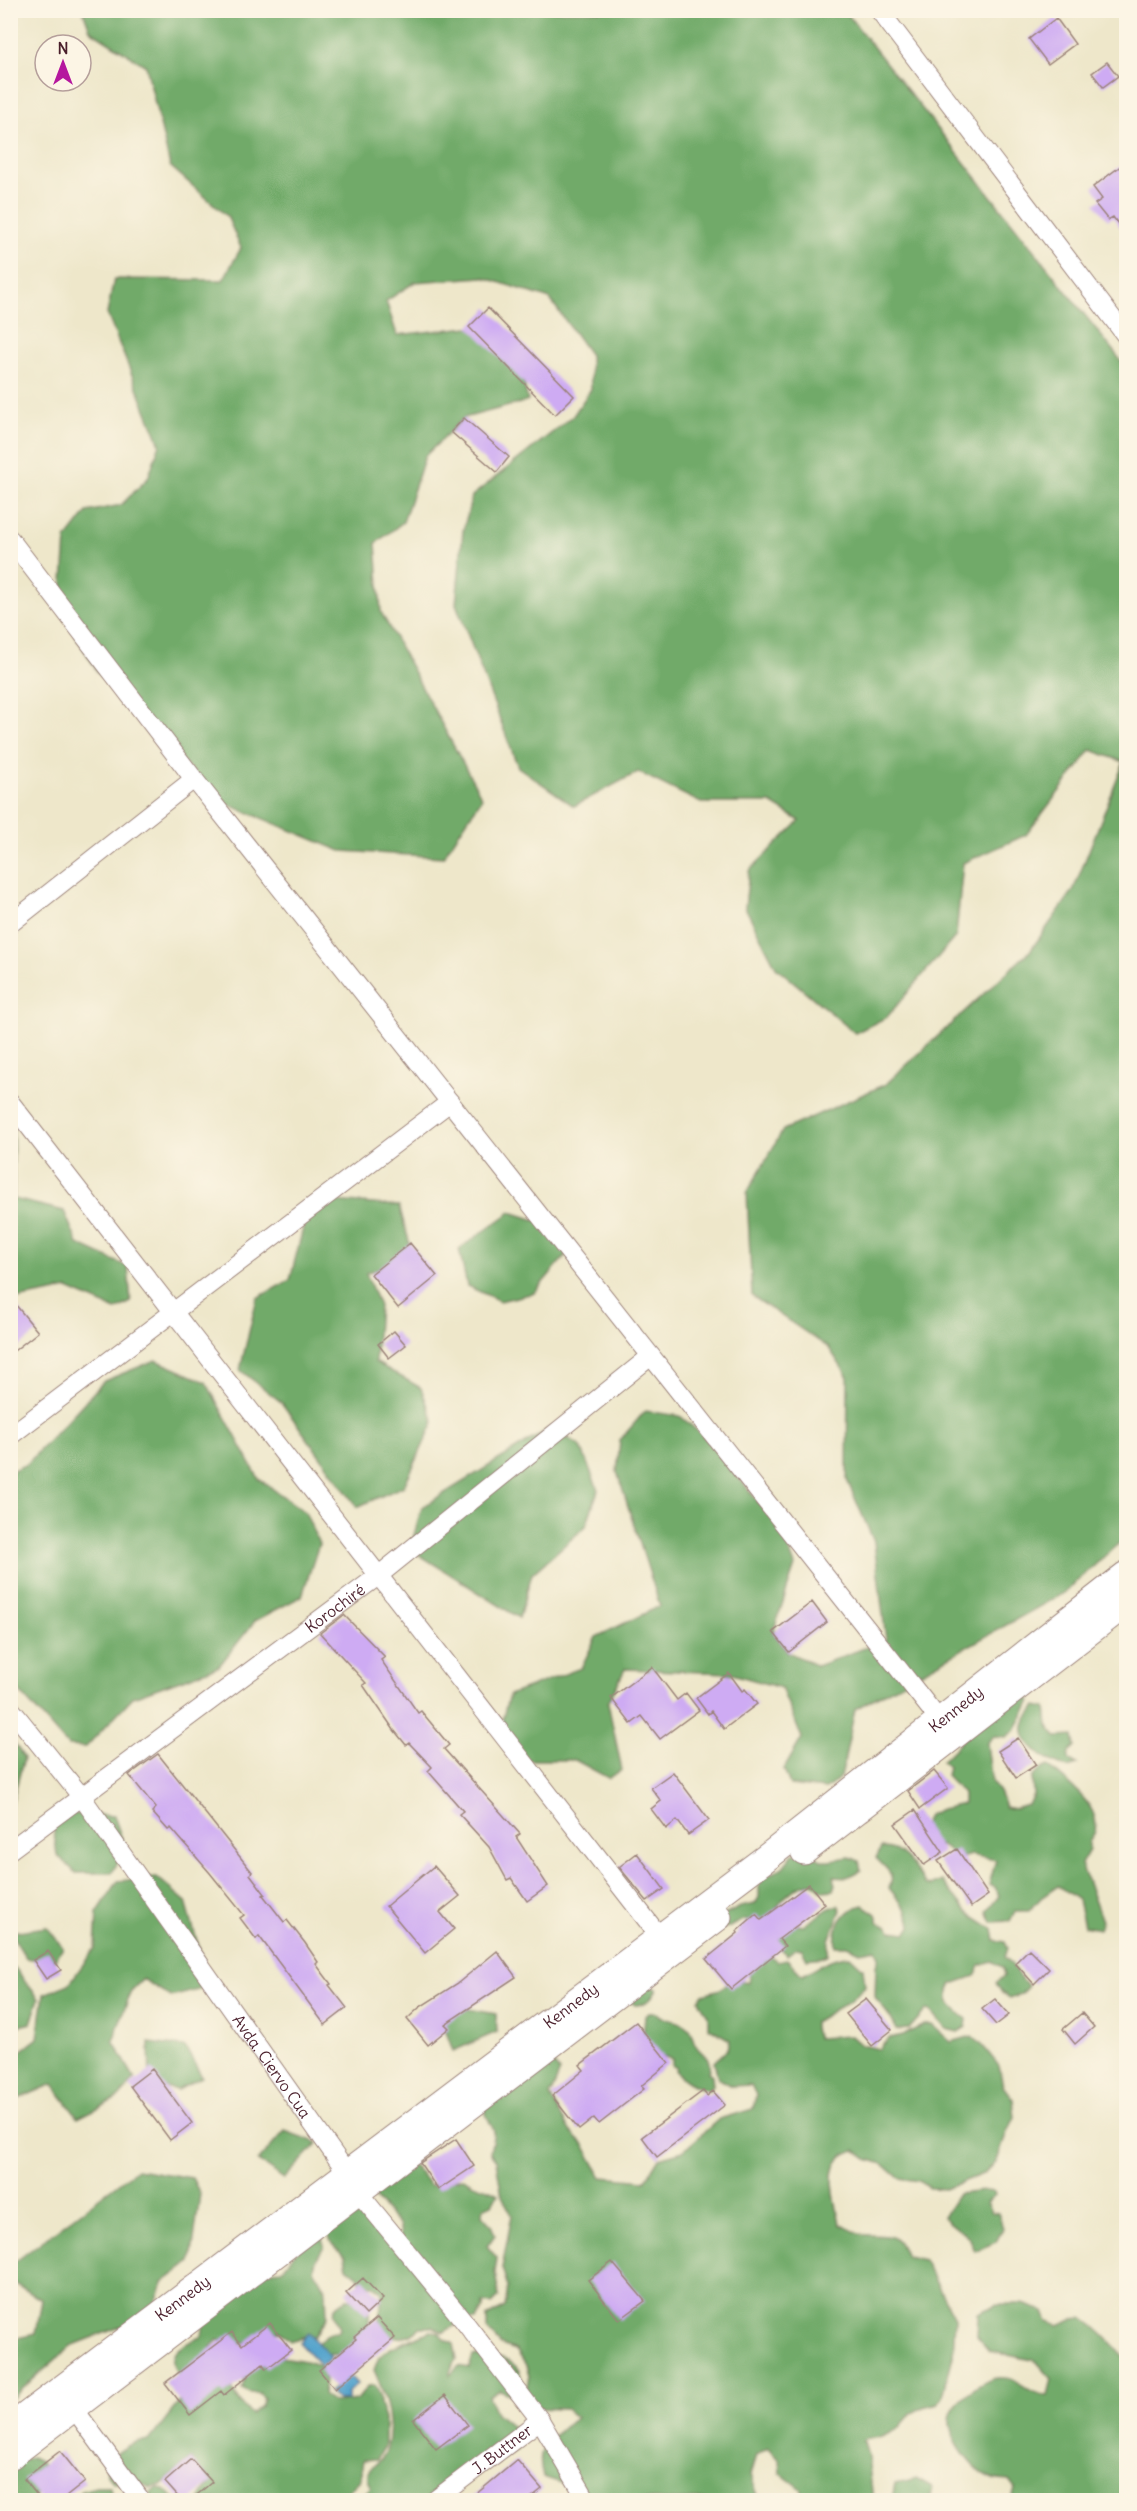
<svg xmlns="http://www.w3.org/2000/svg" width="1137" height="2511" font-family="Delius,sans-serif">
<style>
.forest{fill:#71aa69;stroke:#5e644a;stroke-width:1.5}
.water{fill:#52a3cc;stroke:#4e617c;stroke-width:1.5}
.building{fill:#ceabf3}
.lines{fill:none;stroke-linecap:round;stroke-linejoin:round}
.street-casing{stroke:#9c837a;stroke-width:20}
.secondary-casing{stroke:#9c837a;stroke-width:29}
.street{stroke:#fff;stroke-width:18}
.secondary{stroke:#fff;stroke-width:27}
.labels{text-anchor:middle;stroke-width:6;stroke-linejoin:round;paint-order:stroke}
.street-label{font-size:16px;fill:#4a1f2b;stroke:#fcf5e5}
</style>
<rect width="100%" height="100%" fill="#fcf5e5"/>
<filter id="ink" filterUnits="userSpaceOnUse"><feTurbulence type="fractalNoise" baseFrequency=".0167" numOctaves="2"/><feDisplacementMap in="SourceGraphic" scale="12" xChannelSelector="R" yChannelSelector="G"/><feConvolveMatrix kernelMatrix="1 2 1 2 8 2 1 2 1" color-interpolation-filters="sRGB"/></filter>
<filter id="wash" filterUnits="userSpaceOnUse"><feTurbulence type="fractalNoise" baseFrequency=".008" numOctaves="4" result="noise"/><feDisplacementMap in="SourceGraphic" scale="24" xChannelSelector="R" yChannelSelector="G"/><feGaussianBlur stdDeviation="1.35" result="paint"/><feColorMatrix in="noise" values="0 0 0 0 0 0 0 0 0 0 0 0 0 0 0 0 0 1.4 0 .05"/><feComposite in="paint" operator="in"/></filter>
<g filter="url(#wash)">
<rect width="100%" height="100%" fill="#eee7ca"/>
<path class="forest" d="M83,11H845L1126,367V1537L1064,1593L855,1709L841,1777L826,1789L790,1785L784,1769L802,1738L781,1688L729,1673L625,1669L608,1703L622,1770L608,1778L575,1760H521L499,1731L509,1695L581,1668L596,1637L660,1606L617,1472L620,1440L645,1411L680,1416L708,1440L783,1532L795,1566L773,1632L788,1652L817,1666L886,1640L874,1542L847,1480L848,1377L829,1348L752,1296L747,1193L783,1130L886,1084L1030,951L1073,891L1124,762L1091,750L1026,835L963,863L956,936L887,1017L855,1033L776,967L745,907L749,871L800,821L771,803H701L638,772L574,806L518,767L456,604L463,531L472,496L573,416L591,389L590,355L550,299L483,277L415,282L386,301L397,335L469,327L520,367L528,401L464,418L425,456L403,522L376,543L381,612L482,798L443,857L341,851L220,801L98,673L61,611L66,539L87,512L121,505L148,478L160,444L107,314L114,279L223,280L241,248L227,216L170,166L146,66L90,30Z
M10,1104L13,1105L14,1199L64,1211L78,1244L128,1267L131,1302L116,1310L68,1289L11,1300Z
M321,1200L399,1206L413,1255L366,1273L379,1306L375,1362L421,1388L434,1422L404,1486L357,1507L281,1402L240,1370L257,1298L290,1280L307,1212Z
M511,1212L545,1223L567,1254L534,1293L500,1301L467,1286L459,1249Z
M156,1360L206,1382L259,1479L305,1512L319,1544L302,1596L255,1621L219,1666L133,1697L86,1747L68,1746L11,1682V1471L27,1464L104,1381Z
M552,1427L581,1447L598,1490L586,1526L532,1574L519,1618L410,1549L422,1507Z
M1020,1682L1031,1701L1015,1730L1006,1737L994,1736L987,1743L992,1783L999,1792L1005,1807L1015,1809L1028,1805L1033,1794L1032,1778L1038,1771L1048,1766C1067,1783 1113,1813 1089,1842V1850L1081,1864L1102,1921L1099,1929L1084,1926L1078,1900L1058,1886L1041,1898L1029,1911H1015L1010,1921L992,1922L987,1911L999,1896L995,1888L989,1885L996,1860L971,1855L957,1859L946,1849L931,1841L923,1827L928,1815L941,1809L963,1804V1794L946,1776L948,1767L942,1761Z
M1036,1706L1046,1708L1048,1725L1056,1737L1073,1736L1075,1746L1069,1752L1068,1760L1077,1765L1068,1768C1050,1762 1017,1745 1025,1722C1027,1717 1033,1711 1036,1706Z
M10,1736L24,1758L11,1806H10Z
M66,1813L114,1816L126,1851L111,1873H76L57,1855L53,1825Z
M881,1848C905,1848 914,1867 925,1884L931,1886L942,1881L967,1912L993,1929L995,1940L1005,1942L1008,1948L1005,1957C1014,1964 1017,1977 1028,1986L1021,1994L1010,1998L1002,1993L996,1983L1004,1976L1002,1967L992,1961L980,1965L975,1976L952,1984C943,1999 954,2010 967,2019L966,2027L958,2032L946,2029L930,2011L926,2010L909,2029L897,2030L890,2017L875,1997L876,1966L879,1957L876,1949L860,1952L848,1946H836C833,1927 844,1909 863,1905L876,1914L879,1923L889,1927L891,1931L906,1933L911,1927C910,1909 899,1901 889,1888C897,1874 885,1868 876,1858Z
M793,1854H811L821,1860H830L850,1857L859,1861L861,1870L847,1877L833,1876L836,1884L834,1890L822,1891L813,1883C791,1884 778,1904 768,1922L752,1923C741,1915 738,1927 724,1928L721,1917L740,1907L755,1904L759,1897V1884L763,1879L783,1867Z
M157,1877L186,1902L210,1987L171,1997L143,1979L131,1991L113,2041L135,2079L118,2098L78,2118L53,2084L11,2102V2059L38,2038L44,1994L69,1984L95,1948L97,1913L118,1881Z
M838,1905L841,1910L829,1940L828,1954L823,1957L807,1959L802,1949L796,1948L787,1955L778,1945L780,1930L792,1924L803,1926L828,1909Z
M47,1927L63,1948L53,1962L26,1958L10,1932Z
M761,1949L777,1961L787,1959L802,1975C818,1967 831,1956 850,1956L863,1968L865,1986L851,2000L814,2022V2029L817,2038L851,2036L861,2045L879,2049L889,2038L903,2035L924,2025H932L951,2042L972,2036L983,2046L999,2066L1003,2086L1013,2099L1015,2118L1007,2131L997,2161L985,2173L945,2189L930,2188L918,2181L899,2178L883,2164L867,2159L855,2150C820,2160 836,2197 840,2224C849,2228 859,2235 868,2235C891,2237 895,2231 906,2256L924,2260L955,2318L953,2356L943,2396L938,2403L923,2407L912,2413L899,2428L879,2437L863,2440L868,2456L873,2500H801V2489L780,2473L779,2459L768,2448L756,2455L750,2475L760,2500H587L586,2491L543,2477C533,2443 553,2437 576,2418L566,2409L531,2408L526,2390L529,2376L526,2365L516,2350L501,2345L487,2330V2317L505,2307L508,2287L502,2268L512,2215L502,2196L496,2161L490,2153L494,2131L486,2114L483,2098L551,2061L560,2072L550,2096L569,2130L584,2145L602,2177L645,2181L659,2158L683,2151L719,2119L753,2109L756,2095L751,2085L732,2086L718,2078L714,2062L728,2049L730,2040L708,2027V2016L699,2000L703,1994L721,1989L731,1979L749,1982L750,1978L745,1968Z
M15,1968L39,1999L31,2023L11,2028V1970Z
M644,1984L657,1989C652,1998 646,2005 635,2005L630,2001Z
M468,2009L496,2014L497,2032L453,2051L442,2021Z
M649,2013H657C665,2022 678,2019 687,2027C693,2033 692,2038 695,2044C700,2054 714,2058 708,2072L712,2075L713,2085L709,2090C695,2087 683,2082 675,2070L676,2067L672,2066V2059L652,2053L643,2037L645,2016Z
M149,2043L185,2047L202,2077L177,2090L150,2084Z
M285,2131L318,2143L284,2179L258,2161Z
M400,2162L414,2166L430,2185C445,2187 450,2178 464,2178C477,2189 485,2185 498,2194L492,2204L483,2208L482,2215L491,2225L495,2235L487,2246L497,2258L495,2272L499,2297L492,2304L483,2303V2309L476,2320L463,2321L444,2332L433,2327H420C409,2342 390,2340 379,2326L382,2291L374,2285H362L358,2276L347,2267L345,2256L331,2242L327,2228L336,2219L355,2213L371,2220L401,2242L400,2226L373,2196Z
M137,2169L192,2178L200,2194L191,2262L163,2283L151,2315L71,2346L11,2399L10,2326L17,2338L36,2334L42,2300L11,2281V2265Z
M984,2191L994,2192L995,2195L987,2202L992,2212L998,2213L1003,2228L996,2242L975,2251L970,2239L943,2217L958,2194Z
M320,2231L324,2246L316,2260L314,2269L326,2291L327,2317L314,2337H302L290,2341L279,2331C268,2332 262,2337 251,2341C244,2344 225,2343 218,2340L211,2347V2358L179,2377C162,2351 182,2346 202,2336L204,2323L261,2272L282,2270L292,2256Z
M347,2299H360L368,2306C371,2319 369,2337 354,2340V2347L342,2358L333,2354L324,2355L317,2344C323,2337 328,2332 337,2332L340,2328C332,2313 328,2308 347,2299Z
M998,2304H1023L1044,2311L1048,2321L1058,2325L1072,2319L1083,2318C1101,2330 1112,2344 1126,2359V2500H1012L1015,2489L1009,2481C1004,2480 996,2481 991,2478C972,2470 952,2443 950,2423C949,2410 959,2401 968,2393C976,2387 988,2379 997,2378C1020,2375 1028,2396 1048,2395L1052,2379L1036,2361L989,2351L977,2336L978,2313Z
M430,2331L440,2332L445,2339L454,2344L457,2359L450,2371V2375L459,2366L469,2368L473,2356C501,2355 532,2361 517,2397L500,2390L489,2397L496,2413L517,2430V2449L495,2464L442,2481L438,2491L427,2500H366L365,2493L371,2487C370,2484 367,2477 368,2473C368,2467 384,2462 387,2448C394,2423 384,2392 374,2370L379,2357L391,2348Z
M277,2356C295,2361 313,2358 326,2372L323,2395L334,2403L357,2400L368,2386L375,2385L380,2395V2404L385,2419V2446L377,2459L363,2460L360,2480L339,2500H199L211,2482L191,2459L161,2485L151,2488L141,2483L129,2490L123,2481L114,2483L107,2475L106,2461C120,2452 131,2439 149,2441L179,2402L228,2383L243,2406L252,2414L261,2406L264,2398L259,2393H249L242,2389L246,2374Z
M31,2457L40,2461L45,2468L35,2500H11L10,2465Z
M916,2478L932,2487L931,2500H892L895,2483Z
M96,2487H110L112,2498L110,2500H73L82,2491Z
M158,2488L165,2489L176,2500H151V2493Z"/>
<path class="water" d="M308,2333L331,2357L321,2366L299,2342Z
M349,2375L357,2384L348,2392V2400L338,2401L329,2392Z"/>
<g id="blocks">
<path class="building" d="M1056,18L1075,44L1048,64L1029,39Z
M1107,62L1118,76L1103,87L1092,73Z
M1126,162V235L1113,217L1108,220L1095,204L1102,199L1093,187Z
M488,308L574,396L555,415L469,327Z
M464,418L509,457L497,472L451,432Z
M410,1243L437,1276L398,1308L371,1274Z
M10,1298L38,1332L10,1354Z
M394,1331L406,1345L389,1358L378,1344Z
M812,1602L827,1622L789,1652L773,1632Z
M344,1615L385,1657L381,1660L418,1713L421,1711L449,1745L444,1749L520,1834L516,1837L548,1886L527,1901L511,1878L507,1880L489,1847L459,1814L463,1811L428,1771L432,1767L409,1743L406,1745L394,1730L363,1685L366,1683L320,1633Z
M652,1667L677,1700L686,1693L699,1710L660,1739L642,1716L631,1724L611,1698Z
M729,1673L742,1691L745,1689L757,1704L724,1729L711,1711L708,1714L696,1698Z
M1018,1738L1036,1765L1016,1778L998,1751Z
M158,1754L252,1872L250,1874L265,1894L263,1895L284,1922L287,1920L305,1943L318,1962L316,1964L331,1984L329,1985L347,2008L325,2025L259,1936L256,1939L240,1918L244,1915L210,1873L171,1828L168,1830L152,1812L156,1808L129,1775Z
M934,1771L948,1788L920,1809L908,1791Z
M673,1772L709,1820L688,1835L677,1820L666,1829L651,1809L661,1801L651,1788Z
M915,1810L943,1852L924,1865L895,1824Z
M957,1849L988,1895L971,1907L938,1861Z
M637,1853L664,1889L647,1901L619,1867Z
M434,1866L460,1896L440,1912L454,1929L425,1953L386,1906Z
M809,1884L825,1904L779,1939L785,1946L731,1989L706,1959L738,1933L737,1931L756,1914L761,1920Z
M1029,1949L1049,1969L1034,1984L1015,1963Z
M48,1951L61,1970L46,1979L33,1960Z
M497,1951L516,1977L445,2024L449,2028L428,2045L407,2019L420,2007L458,1983Z
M866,1999L892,2030L872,2046L846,2014Z
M995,1999L1009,2015L996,2025L982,2009Z
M1082,2013L1094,2027L1075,2044L1063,2029Z
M636,2022L669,2063L641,2086L644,2089L599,2124L594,2118L579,2130L552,2096L584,2070L580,2065Z
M152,2069L192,2123L170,2140L130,2086Z
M703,2091L707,2096L713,2091L725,2105L657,2157L642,2137Z
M456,2139L474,2166L438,2190L420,2163Z
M612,2262L645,2301L619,2320L588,2280Z
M363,2278L383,2299L366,2315L346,2293Z
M377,2318L395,2338L335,2389L319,2370L356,2339L354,2337Z
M270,2323L291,2350L266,2369L263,2364L224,2395L221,2391L190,2415L165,2383L232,2332L242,2345Z
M445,2395L468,2425L436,2449L413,2420Z
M60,2451L85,2482L62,2500H41L24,2479Z
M191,2459L212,2482L191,2500H181L165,2482Z
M517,2460L542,2489L528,2500H469Z"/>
</g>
</g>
<g filter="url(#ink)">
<use href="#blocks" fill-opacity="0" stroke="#9c837a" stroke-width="1.5"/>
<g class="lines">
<g class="street-casing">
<g id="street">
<path d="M879,10L1126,336"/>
<path d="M10,539L194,779L940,1721"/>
<path d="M10,924L194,779"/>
<path d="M10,1102L667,1946"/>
<path d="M10,1436L450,1102"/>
<path id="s1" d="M10,1708L81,1796L348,2174L358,2192L463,2320L540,2420L587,2500"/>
<path id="s2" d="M10,1850L378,1576L651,1356"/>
<path d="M67,2399L141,2500"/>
<path id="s3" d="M435,2500L540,2420"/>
</g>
</g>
<g class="secondary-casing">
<g id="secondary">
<path d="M804,1851L1126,1603"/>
<path id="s4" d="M10,2428L770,1855L1126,1575"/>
<path d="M10,2456L718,1917"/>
</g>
</g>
<use href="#street" class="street"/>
<use href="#secondary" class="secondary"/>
</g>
</g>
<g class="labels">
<g class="street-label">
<text dy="6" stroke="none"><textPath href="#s2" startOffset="405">Korochiré</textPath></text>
<text dy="6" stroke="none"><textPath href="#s4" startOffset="1188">Kennedy</textPath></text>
<text dy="6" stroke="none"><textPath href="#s4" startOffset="702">Kennedy</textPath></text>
<text dy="6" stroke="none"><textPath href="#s1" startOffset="444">Avda. Ciervo Cua</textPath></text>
<text dy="6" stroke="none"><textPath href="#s4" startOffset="216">Kennedy</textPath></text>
<text dy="6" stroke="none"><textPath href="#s3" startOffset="84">J. Buttner</textPath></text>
</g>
</g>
<rect width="1137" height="2511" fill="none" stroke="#fcf5e5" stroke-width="36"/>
<g transform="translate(63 63)"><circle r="28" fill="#fcf5e5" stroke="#b59f9b" stroke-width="1.5"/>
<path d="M0-4.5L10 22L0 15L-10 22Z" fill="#b5179e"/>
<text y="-9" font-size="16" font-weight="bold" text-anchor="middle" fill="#4a1f2b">N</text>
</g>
</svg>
